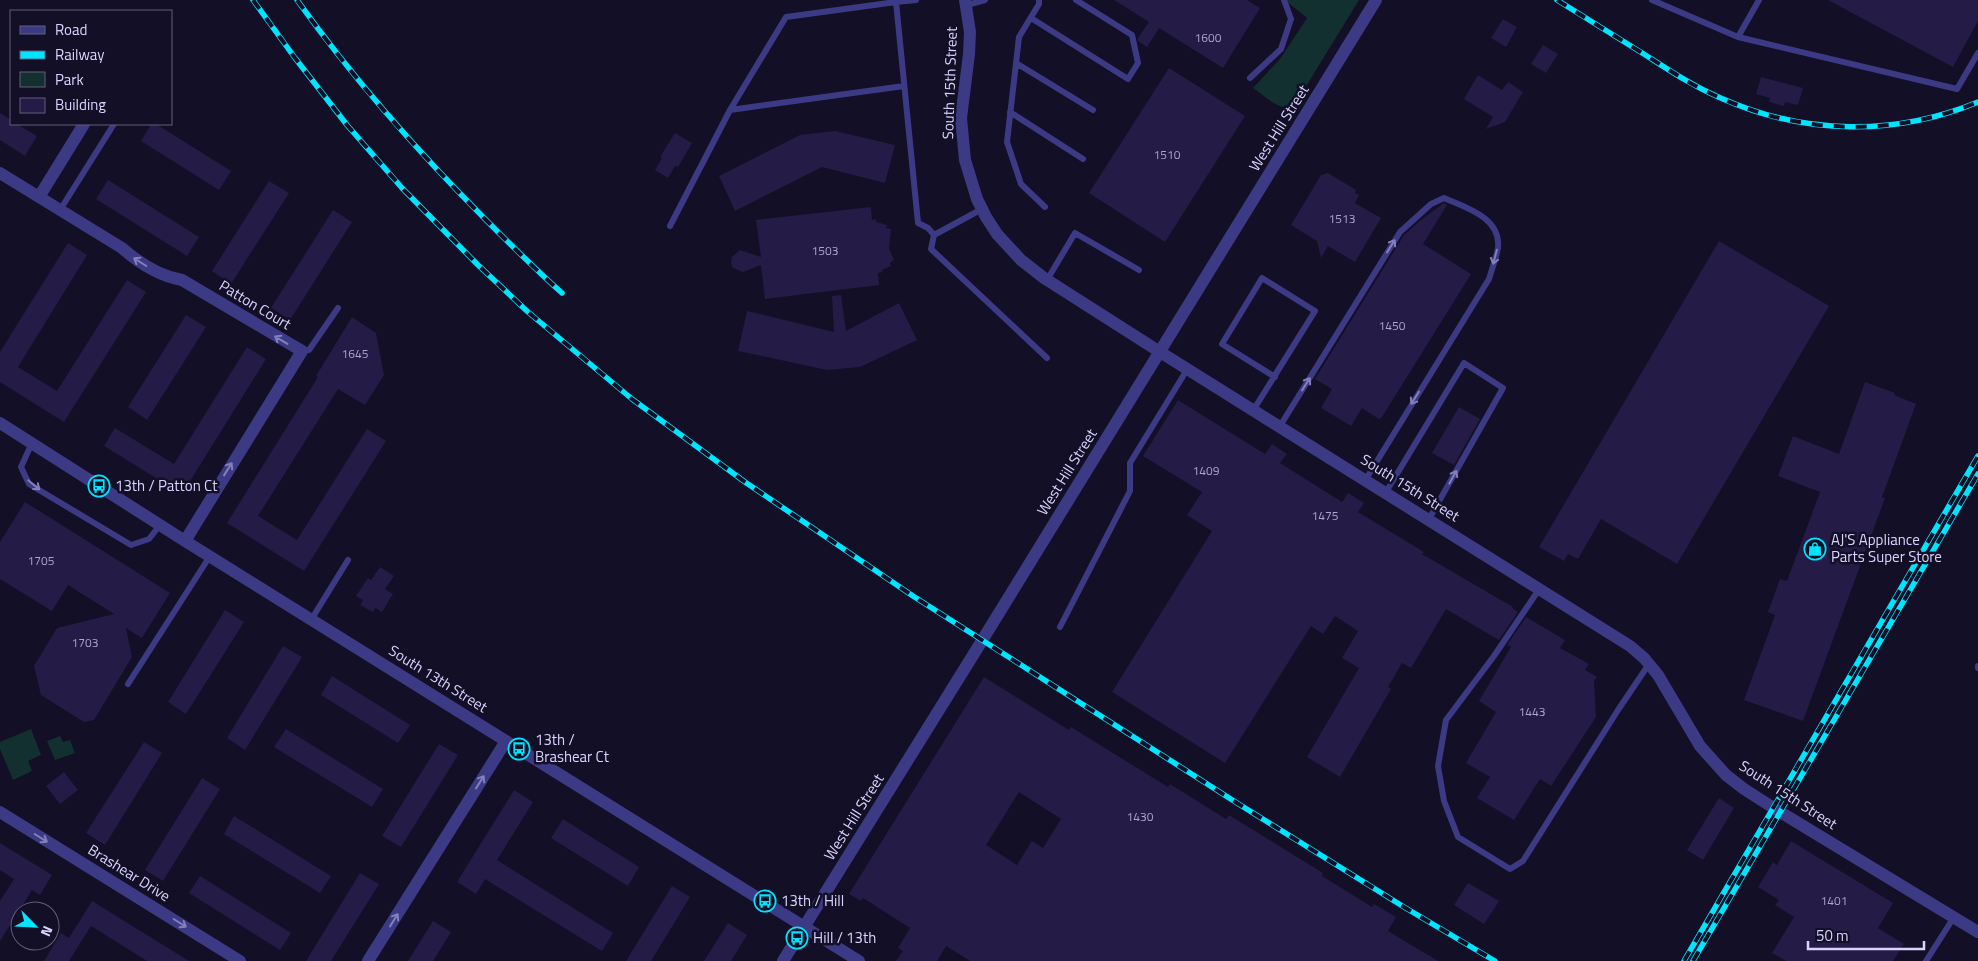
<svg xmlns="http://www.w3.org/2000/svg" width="1978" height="961" font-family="'Titillium Web',sans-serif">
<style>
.green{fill:#12302f}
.building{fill:#241b47;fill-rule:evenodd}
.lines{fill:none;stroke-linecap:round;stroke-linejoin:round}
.service{stroke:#3d3a85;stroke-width:6}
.minor{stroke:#3d3a85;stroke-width:12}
.tertiary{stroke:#3d3a85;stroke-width:12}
.rail-casing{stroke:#00e5ff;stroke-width:5.5}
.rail{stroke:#130f26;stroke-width:4;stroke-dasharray:11;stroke-linecap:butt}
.oneway{stroke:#837fbc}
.labels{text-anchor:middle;stroke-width:5;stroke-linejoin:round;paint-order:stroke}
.number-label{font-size:12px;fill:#aca6d1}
.street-label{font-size:15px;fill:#d9d4ff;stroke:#130f26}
.poi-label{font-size:15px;fill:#d9d4ff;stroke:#130f26;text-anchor:start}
</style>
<rect width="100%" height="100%" fill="#130f26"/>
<path class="green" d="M1285,0H1359L1294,106C1281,113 1264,95 1253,88L1280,59L1307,18Z
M31,729L41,755L28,761L32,771L13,780L0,749V742Z
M60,736L63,742L70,740L75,753L55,760L47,741Z"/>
<path class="building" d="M1114,0H1247L1260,8L1223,68L1159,28L1147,47L1138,41V38L1149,22Z
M1828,0H1978V21L1953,67Z
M1503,19L1517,27L1506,47L1491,38Z
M1543,45L1558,54L1546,73L1531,64Z
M1169,68L1245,116L1165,242L1089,193Z
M1478,75L1502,90L1508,82L1523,92L1505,122L1486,129L1493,117L1464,99Z
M1761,77L1803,88L1798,105L1785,102L1784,106L1769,102L1770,98L1756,94Z
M0,113L11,120V124H17L37,136L25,156L0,140Z
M151,124H156L231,171L219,190L141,141Z
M835,131L895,145L885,183L822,167L735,211L719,176L800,135Z
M675,133L692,143L678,167L675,166L668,178L655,170L662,158L660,157Z
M1328,173L1356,190L1355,193L1359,195L1355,203L1381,218L1355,262L1328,246L1321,258L1317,241L1291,225L1321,175Z
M108,180L199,237L187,256L96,199Z
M269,181L289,193L231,284L212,271Z
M1444,203L1447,205L1423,244L1471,274L1382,417L1379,419L1362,408L1351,426L1321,408L1332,389L1315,379L1404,235L1421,220Z
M871,207L872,220L876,219V222L887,225L886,228L891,229L889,248L894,260L890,263L891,266L882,270L883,272L878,273L879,285L765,299L761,265L743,272L733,268L731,263L732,257L740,250L761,257L756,220Z
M333,210L352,222L290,320L271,308Z
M1719,241L1829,306L1677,564L1601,519L1578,559L1568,554L1564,561L1539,547Z
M68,243L87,255L18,367L57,391L127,280L146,292L64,422L0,382V352Z
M841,295L846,331L899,303L917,340L860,367L827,370L738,351L747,311L834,332L832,296Z
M186,315L206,327L147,420L128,407Z
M352,317L376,333L384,375L365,405L338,389L258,516L297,540L367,429L386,441L304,571L227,523L318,377L316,376Z
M247,347L266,359L182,494L104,446L115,428L174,464Z
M1865,382L1895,393L1894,395L1916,404L1882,497L1885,498L1803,721L1744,700L1775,615L1768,612L1780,579L1787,581L1820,492L1778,476L1793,436L1839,454Z
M1178,400L1265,454L1272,444L1287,454L1280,463L1342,502L1348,493L1364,503L1358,512L1424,552L1422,554L1513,607L1512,608L1518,612L1499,640L1446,609L1411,668L1402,663L1388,687L1391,689L1340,777L1307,757L1359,668L1342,658L1358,631L1335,616L1323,634L1311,626L1225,763L1112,692L1212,531L1187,515L1202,492L1143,456Z
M1459,407L1480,419L1454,465L1432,453Z
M25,502L170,593L142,638L126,628L132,657L94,720L84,722L41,695L34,666L57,628L114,614L68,585L52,611L0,579V542Z
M380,567L394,576L385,589L393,594L382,612L375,608L373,612L360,605L363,600L356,596L368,578L371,580Z
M225,610L244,622L186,714L168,702Z
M1526,617L1565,640L1560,648L1589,664L1585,670L1597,677L1594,681L1596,717L1551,786L1540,779L1514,820L1477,798L1490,777L1466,763L1496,712L1479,701L1511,647L1507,645Z
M283,646L302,657L245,750L227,738Z
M332,676L410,725L398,743L321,695Z
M984,677L1069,730L1071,727L1168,787L1170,784L1226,819L1229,815L1323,873L1322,876L1372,907L1374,904L1396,917L1388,931L1438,961H970L946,946L937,961H896L903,951L898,948L910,928L863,898L861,901L849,894ZM1019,792L1061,819L1043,848L1032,841L1017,865L986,845Z
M286,729L383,789L372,807L274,747Z
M144,742L162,753L105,845L86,833Z
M439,744L458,755L401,847L382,836Z
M64,772L78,790L60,804L46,786Z
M202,778L220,789L163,881L145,870Z
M514,790L533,802L497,860L613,933L602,951L485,879L476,894L457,882Z
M1719,798L1734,808L1703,860L1687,850Z
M234,816L331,876L320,893L224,834Z
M563,819L639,867L628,886L551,838Z
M1791,841L1893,903L1878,928L1904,944L1893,961H1786L1772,953L1794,917L1775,905L1779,900L1758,887L1773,862L1777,865Z
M0,843L52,875L40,895L32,890L0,941V901L14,879L0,870Z
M360,873L379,884L331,961H306Z
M200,876L291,933L280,950L189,893Z
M1468,883L1499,901L1484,924L1454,905Z
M672,886L690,897L651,961H626Z
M92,901L189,961H147L91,926L69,961H44L61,933L69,938Z
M433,921L451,932L433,961H408Z
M728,923L747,935L731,961H704Z"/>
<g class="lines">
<path class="service" d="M1039,0V4L1019,37L1007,142L1021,184L1045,207
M1652,0L1738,37L1957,89L1978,53
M896,2L916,0
M967,5L985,0
M1031,18L1128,79L1138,63L1132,35L1076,0
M1738,37L1759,0
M1016,63L1093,110
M1250,78L1281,49L1291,19L1284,0
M904,86L730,110L786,17L896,2L918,223L928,228L934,235L982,209
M1010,112L1083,159
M60,210L114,124
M670,226L730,110
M934,235L931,249L1047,358
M1047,280L1075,233L1139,270
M302,351L309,350L338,308
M1254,409L1315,311L1262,278L1222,344L1275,377
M1280,426L1400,232L1431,204L1444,198C1466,208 1501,217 1498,248C1496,258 1492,269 1489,279L1366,479
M32,443L21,467L29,484L131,545L149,539L160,525
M1386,492L1464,363L1503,388L1429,519
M1540,588L1494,656L1446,720L1438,766L1444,801L1458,837L1510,869L1523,861L1618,710L1649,664
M311,620L348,560
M1060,627L1130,491V463L1188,368
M1978,666V668
M128,684L210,556
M1926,961L1954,917"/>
<path class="minor" d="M0,173L122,248C139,263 159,276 182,280L302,351L185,541
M39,197L84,124
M0,423L185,541L859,961
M0,812L240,961
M368,961L506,741"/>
<path class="tertiary" d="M965,0L970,32L969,54L961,118L965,160L977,199L986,217L997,234L1021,260L1044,278L1160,352L1630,646L1644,658L1658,675L1700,746L1726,775L1744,789L1780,812L1978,932
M783,961L975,652L1376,0"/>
<g class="rail-casing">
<path id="rail" d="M253,0L295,58L347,125L402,188L478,265L528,312L632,399L745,482L913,596L1237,803L1404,907L1495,961
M297,0C354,80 419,153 488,222C512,246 536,270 562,293
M1557,0C1587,19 1617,37 1647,56C1672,72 1696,88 1723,99C1805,135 1896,136 1978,102
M1684,961L1978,456
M1693,961L1978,474"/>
</g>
<use href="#rail" class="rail"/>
</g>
<defs><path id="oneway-shaft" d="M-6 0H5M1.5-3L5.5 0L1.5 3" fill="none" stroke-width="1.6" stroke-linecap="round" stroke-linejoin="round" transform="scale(1.25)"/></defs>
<g class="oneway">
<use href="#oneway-shaft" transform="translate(1391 246) rotate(-58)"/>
<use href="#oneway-shaft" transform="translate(1495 257) rotate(105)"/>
<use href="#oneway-shaft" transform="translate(140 262) rotate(-148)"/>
<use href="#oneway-shaft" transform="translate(281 340) rotate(-149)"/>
<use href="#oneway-shaft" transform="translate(1306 384) rotate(-58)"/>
<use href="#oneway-shaft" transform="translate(1415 398) rotate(122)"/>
<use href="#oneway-shaft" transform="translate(228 469) rotate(-58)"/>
<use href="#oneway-shaft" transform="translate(1453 477) rotate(-61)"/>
<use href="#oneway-shaft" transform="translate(34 485) rotate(39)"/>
<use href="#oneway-shaft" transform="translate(480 782) rotate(-58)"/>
<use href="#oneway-shaft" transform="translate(41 838) rotate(32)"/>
<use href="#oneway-shaft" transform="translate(394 920) rotate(-58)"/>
<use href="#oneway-shaft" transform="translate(180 923) rotate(32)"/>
</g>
<defs>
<g id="bus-ring" transform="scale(1.125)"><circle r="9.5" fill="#130f26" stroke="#00e5ff" stroke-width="1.5"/><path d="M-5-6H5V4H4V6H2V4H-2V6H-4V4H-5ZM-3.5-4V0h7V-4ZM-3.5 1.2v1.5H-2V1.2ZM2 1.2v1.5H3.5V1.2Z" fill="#00e5ff"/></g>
<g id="shop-ring" transform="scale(1.125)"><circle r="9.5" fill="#130f26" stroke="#00e5ff" stroke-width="1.5"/><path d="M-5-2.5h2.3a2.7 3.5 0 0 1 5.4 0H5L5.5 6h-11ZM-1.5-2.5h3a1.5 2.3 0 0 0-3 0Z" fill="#00e5ff"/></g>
</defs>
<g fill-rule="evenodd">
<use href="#bus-ring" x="99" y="486"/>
<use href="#shop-ring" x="1815" y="549"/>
<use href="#bus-ring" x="519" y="749"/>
<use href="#bus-ring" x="765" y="901"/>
<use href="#bus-ring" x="797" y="938"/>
</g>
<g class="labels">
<g class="number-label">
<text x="1208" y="42">1600</text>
<text x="1167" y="159">1510</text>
<text x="1342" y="223">1513</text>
<text x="825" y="255">1503</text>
<text x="1392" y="330">1450</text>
<text x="355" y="358">1645</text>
<text x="1206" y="475">1409</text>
<text x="1325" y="520">1475</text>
<text x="41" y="565">1705</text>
<text x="85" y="647">1703</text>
<text x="1532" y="716">1443</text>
<text x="1140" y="821">1430</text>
<text x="1834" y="905">1401</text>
</g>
<g class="street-label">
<text transform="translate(950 83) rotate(-88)" y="5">South 15th Street</text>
<text transform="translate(1279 128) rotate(-58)" y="5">West Hill Street</text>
<text transform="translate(255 305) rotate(31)" y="5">Patton Court</text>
<text transform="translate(1067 472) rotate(-58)" y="5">West Hill Street</text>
<text transform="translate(1410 488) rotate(32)" y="5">South 15th Street</text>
<text transform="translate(438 679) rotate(32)" y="5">South 13th Street</text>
<text transform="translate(1788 795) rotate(33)" y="5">South 15th Street</text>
<text transform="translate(854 817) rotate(-58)" y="5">West Hill Street</text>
<text transform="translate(129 873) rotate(32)" y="5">Brashear Drive</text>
</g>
<g class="poi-label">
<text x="115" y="491">13th / Patton Ct</text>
<text x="1831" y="545">AJ'S Appliance<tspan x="1831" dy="17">Parts Super Store</tspan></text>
<text x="535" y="745">13th /<tspan x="535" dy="17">Brashear Ct</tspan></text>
<text x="781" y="906">13th / Hill</text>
<text x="813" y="943">Hill / 13th</text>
</g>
</g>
<rect x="10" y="10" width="162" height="115" fill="#130f26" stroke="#625e7d"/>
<rect x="20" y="26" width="25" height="8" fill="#3d3a85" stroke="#625e7d"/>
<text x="55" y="35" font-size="15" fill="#d9d4ff">Road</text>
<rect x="20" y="51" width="25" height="8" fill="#00e5ff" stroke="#625e7d"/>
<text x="55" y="60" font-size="15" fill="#d9d4ff">Railway</text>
<rect x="20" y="72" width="25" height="15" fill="#12302f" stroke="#625e7d"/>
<text x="55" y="85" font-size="15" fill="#d9d4ff">Park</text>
<rect x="20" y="98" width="25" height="15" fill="#241b47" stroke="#625e7d"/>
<text x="55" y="110" font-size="15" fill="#d9d4ff">Building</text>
<g transform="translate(35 926) rotate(114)"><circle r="24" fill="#130f26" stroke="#625e7d"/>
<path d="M0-4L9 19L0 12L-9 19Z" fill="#00e5ff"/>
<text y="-8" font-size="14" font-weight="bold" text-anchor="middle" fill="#d9d4ff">N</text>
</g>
<path d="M1808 941v8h116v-8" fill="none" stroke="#d9d4ff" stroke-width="2.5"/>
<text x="1816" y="941" font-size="15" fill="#d9d4ff" stroke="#130f26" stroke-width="4" paint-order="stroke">50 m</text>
</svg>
